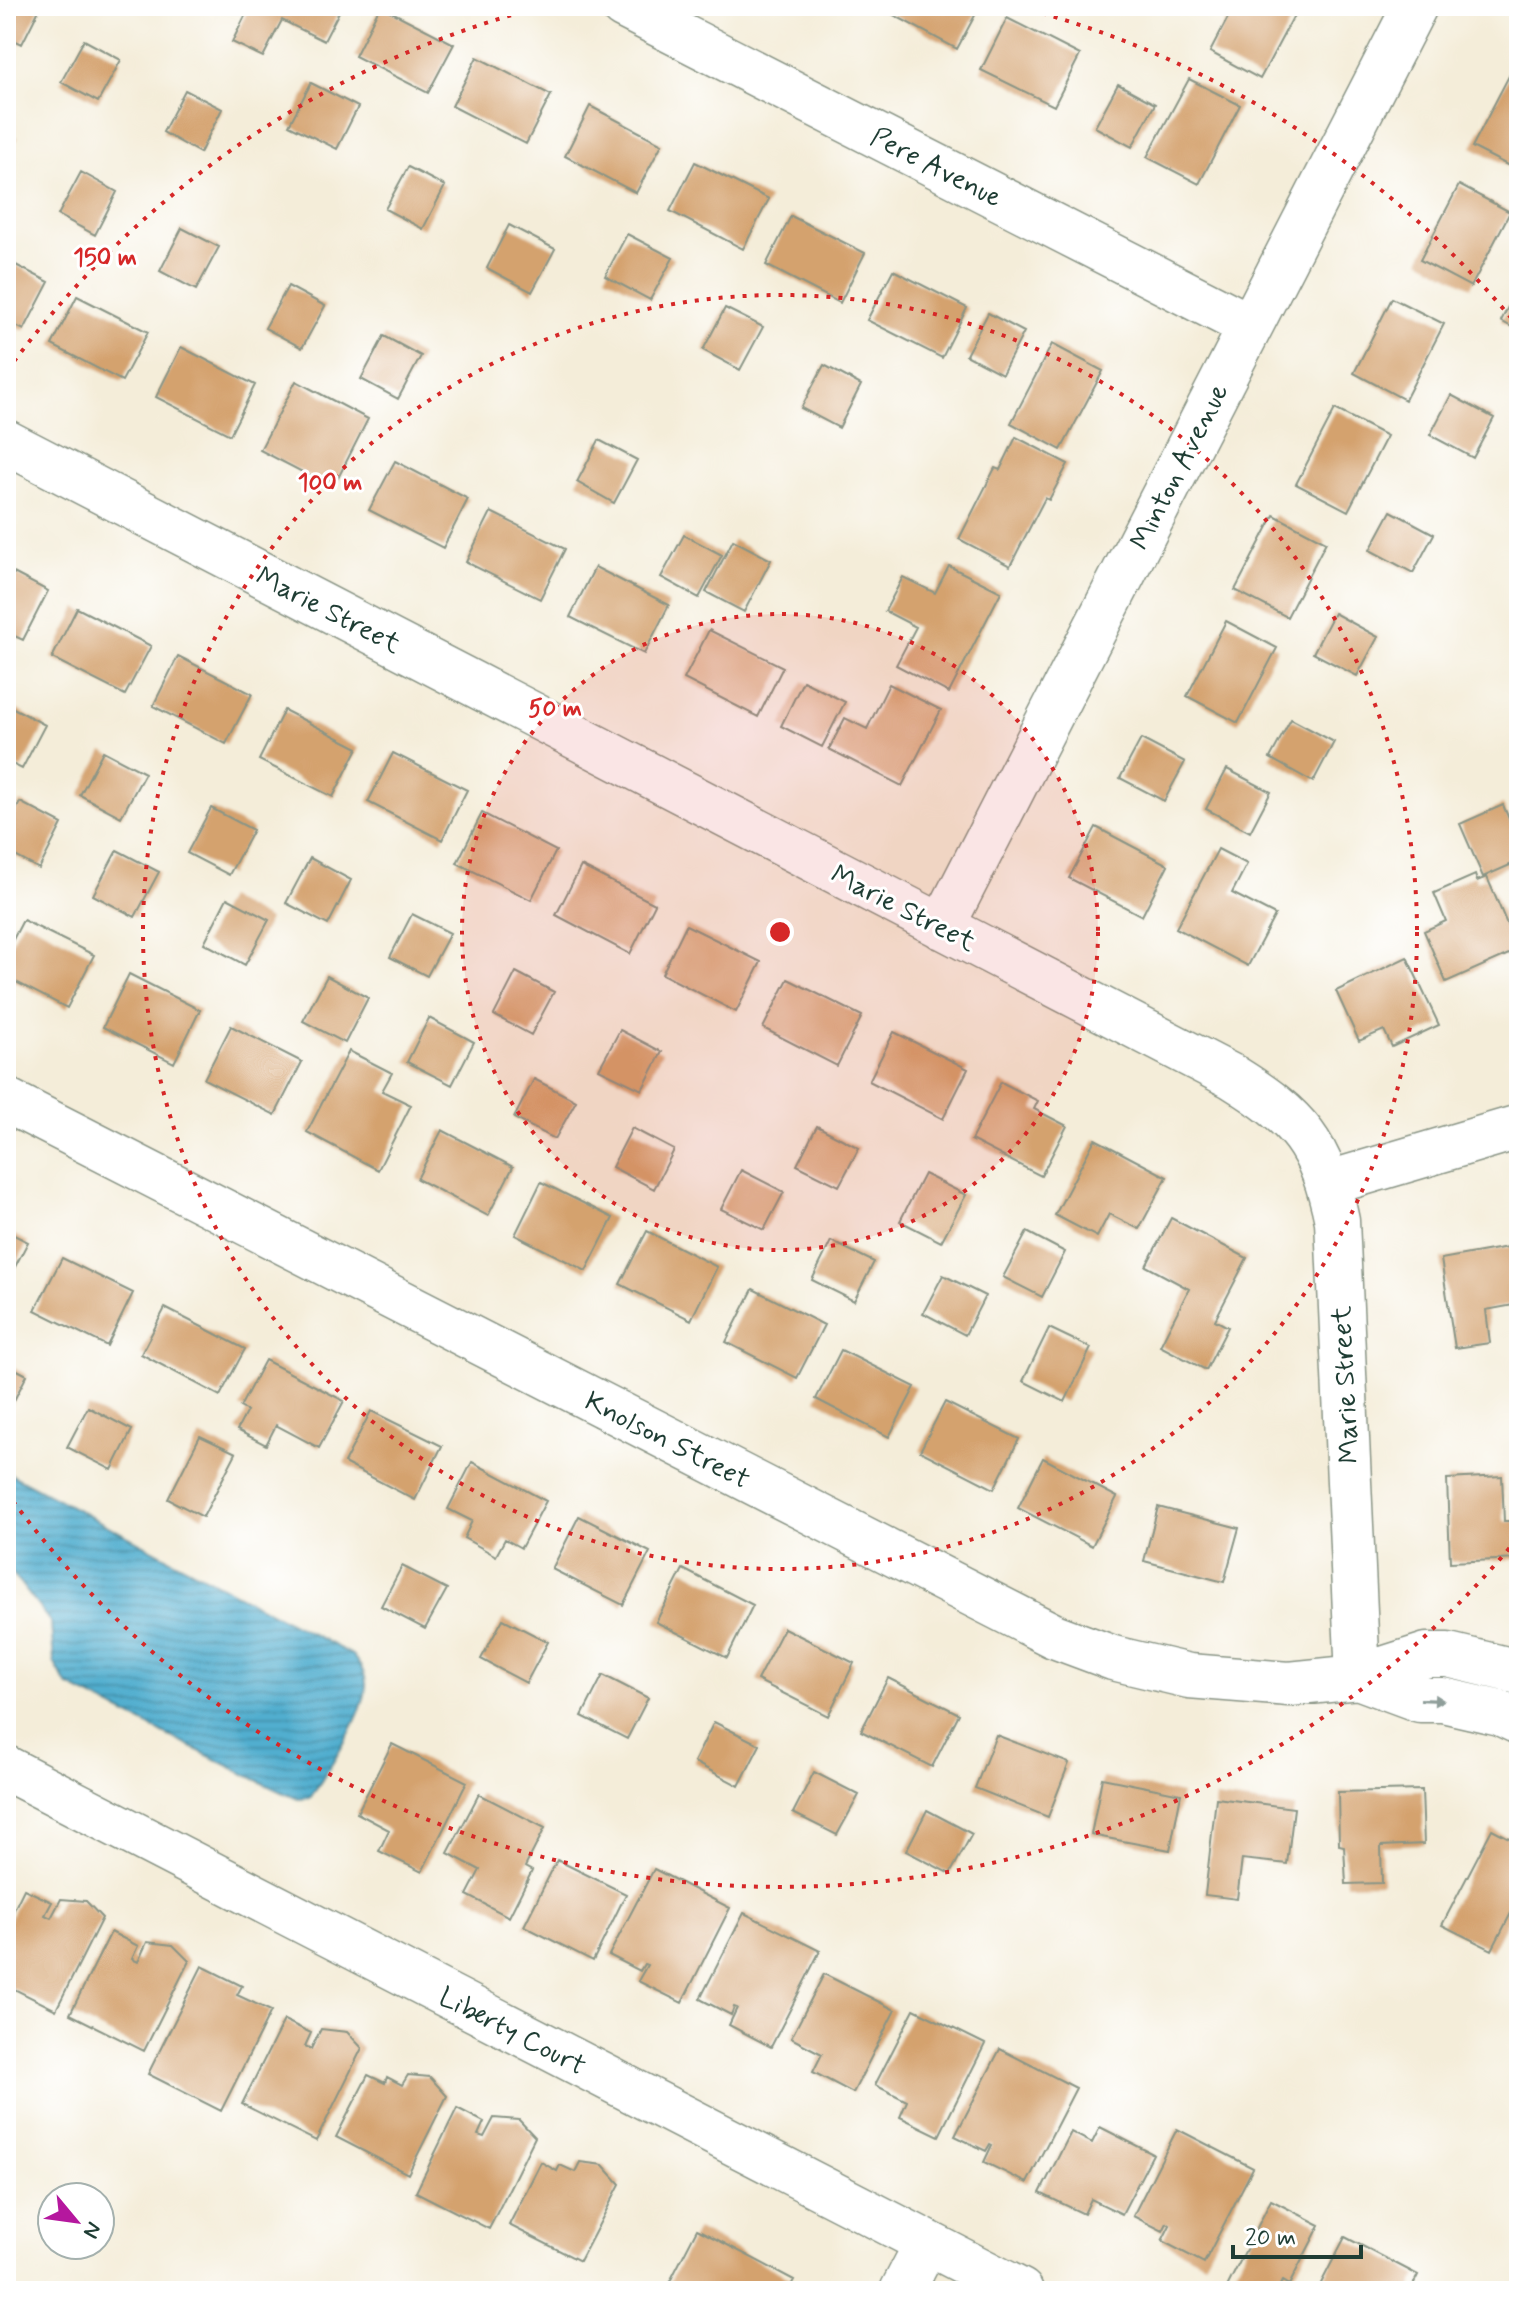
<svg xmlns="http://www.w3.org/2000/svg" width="1525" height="2297" font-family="Mynerve,sans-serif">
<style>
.water{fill:url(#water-rules);stroke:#387682;stroke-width:2}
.building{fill:#d4a26e}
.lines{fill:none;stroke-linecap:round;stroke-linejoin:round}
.street-casing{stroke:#8a9586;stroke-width:47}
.street{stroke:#fff;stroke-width:44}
.oneway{fill:#8f9e9a}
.ring{fill:none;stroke:#d62828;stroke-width:4;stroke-dasharray:4 8}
.labels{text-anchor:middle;stroke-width:6;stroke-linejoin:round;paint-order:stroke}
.street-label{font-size:28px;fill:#1f3d34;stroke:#fff}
.centre{fill:#d62828;stroke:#fff;stroke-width:4}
.ring-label{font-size:24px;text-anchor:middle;font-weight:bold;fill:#d62828;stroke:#fff;stroke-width:6;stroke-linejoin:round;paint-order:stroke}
</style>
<defs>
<pattern id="water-rules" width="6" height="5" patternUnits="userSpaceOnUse" patternTransform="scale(2)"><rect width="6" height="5" fill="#51aecf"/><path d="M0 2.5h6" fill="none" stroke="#438fa9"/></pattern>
</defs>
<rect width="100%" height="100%" fill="#fff"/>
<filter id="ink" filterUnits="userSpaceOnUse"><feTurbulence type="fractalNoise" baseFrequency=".0125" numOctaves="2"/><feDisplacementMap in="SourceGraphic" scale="16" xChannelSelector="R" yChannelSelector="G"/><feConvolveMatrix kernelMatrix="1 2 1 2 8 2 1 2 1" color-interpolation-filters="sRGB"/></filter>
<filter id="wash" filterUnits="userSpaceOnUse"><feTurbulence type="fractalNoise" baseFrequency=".006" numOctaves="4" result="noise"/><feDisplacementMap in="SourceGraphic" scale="32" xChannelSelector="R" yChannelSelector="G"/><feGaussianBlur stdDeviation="1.8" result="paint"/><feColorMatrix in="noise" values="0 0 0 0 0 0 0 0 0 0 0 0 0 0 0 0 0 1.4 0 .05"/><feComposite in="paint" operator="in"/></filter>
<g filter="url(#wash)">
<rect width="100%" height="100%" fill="#f4edd9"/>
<path class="water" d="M6,1472L352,1655C359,1664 365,1671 366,1683C368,1710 326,1774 310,1798L298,1799L273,1788L67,1685L54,1662L51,1623L6,1565Z"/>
<g id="blocks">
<path class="building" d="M6,6H41L22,44L6,36Z
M250,6H342L324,41L282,20L263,57L232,42Z
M380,6L454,44L428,93L355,56Z
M877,6H980L957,49Z
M1234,6H1299L1260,79L1210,52Z
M1007,18L1080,55L1054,106L981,70Z
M84,40L121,60L98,102L61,82Z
M477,57L551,95L526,144L452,106Z
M1511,72L1519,76V171L1472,147Z
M1189,79L1240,105L1199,184L1147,157Z
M311,83L358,107L337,149L289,125Z
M1118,84L1155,104L1132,147L1095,127Z
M185,90L222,109L200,153L163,132Z
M590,106L662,144L636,193L565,156Z
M6,132L17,138L6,159Z
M695,162L769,199L743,249L670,211Z
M408,167L445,186L423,229L385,209Z
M81,172L117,192L95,235L58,215Z
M1459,185L1510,212L1471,287L1420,260Z
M791,216L865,253L840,303L766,265Z
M509,225L555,249L532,292L487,268Z
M182,228L219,247L196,290L160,271Z
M627,234L673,258L650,300L605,276Z
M6,260L49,282L24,330L6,321Z
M893,270L967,308L942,358L867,320Z
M1519,285V331L1501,321Z
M288,286L325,306L302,348L265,328Z
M77,296L148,332L122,381L52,345Z
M1392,298L1444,324L1405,400L1354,373Z
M725,308L763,327L740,370L703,350Z
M988,313L1024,332L1002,374L966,355Z
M384,336L421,356L398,399L361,379Z
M1052,344L1103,371L1061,450L1011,423Z
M181,347L255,385L230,435L156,397Z
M824,365L861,385L839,428L801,408Z
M296,381L368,419L333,488L260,450Z
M1451,395L1494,418L1473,458L1430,435Z
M1335,409L1387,436L1348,511L1296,484Z
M1016,437L1068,464L1049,500L1045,498L1010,566L959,539L995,468L1000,470Z
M599,440L637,460L614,503L577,482Z
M395,461L468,499L443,548L369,510Z
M1391,511L1434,534L1413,573L1370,550Z
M491,512L565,549L540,599L466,562Z
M1274,515L1326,542L1287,617L1235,590Z
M684,535L722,555L699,598L661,577Z
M733,540L771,560L744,612L706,592Z
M949,566L1001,592L949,693L896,665L916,627L885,611L903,577L935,593Z
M595,567L669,605L644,654L570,617Z
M6,569L48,591L23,640L6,632Z
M77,608L151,646L125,695L52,658Z
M1334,613L1378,637L1357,676L1313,653Z
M1226,621L1277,648L1238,723L1187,696Z
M709,630L783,667L758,717L684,679Z
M178,656L252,694L226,744L153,706Z
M803,681L845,702L822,747L781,726Z
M889,684L941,710L902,786L829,749L845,718L867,729Z
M6,704L45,725L22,769L6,761Z
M284,710L358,748L333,797L259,760Z
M1291,719L1334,742L1313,782L1270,758Z
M1141,739L1185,762L1164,801L1120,778Z
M103,751L145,773L121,817L80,795Z
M393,753L467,790L442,840L368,802Z
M1227,769L1271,792L1250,832L1206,809Z
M20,802L62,824L39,869L6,851V830Z
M1503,805L1519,842V861L1483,877L1460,824Z
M211,808L253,830L229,875L187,853Z
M482,813L556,851L531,900L457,863Z
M1096,827L1168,865L1142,916L1069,878Z
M1218,849L1247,864L1232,893L1275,915L1248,966L1176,928Z
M117,850L159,872L135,917L93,895Z
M310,858L351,880L328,925L286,903Z
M581,866L655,904L630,954L556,915Z
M1475,875L1477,881L1487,877L1518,950L1446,982L1424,931L1446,921L1434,893Z
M227,898L269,920L245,965L204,943Z
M412,914L450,933L427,976L390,957Z
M23,920L94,955L67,1008L6,977V953Z
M686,925L761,962L736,1012L662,974Z
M1407,957L1439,1025L1392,1047L1384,1030L1359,1041L1336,991Z
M516,972L554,992L531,1035L494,1015Z
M129,974L200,1010L174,1063L103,1027Z
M327,976L368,998L345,1043L303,1021Z
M788,979L862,1016L837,1066L763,1028Z
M429,1018L474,1042L452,1085L407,1062Z
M231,1026L302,1062L275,1115L204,1079Z
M620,1030L662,1052L642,1090L599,1069Z
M894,1032L968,1069L943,1119L869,1081Z
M349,1051L392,1073L382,1091L411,1105L378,1170L307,1132Z
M534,1079L576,1101L555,1139L514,1118Z
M1001,1082L1038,1101L1034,1109L1067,1126L1041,1176L971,1140Z
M817,1126L859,1148L839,1186L797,1165Z
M632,1128L674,1150L654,1189L612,1167Z
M442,1130L513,1167L488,1216L417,1179Z
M1095,1139L1167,1177L1139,1229L1109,1214L1097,1237L1055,1215Z
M741,1170L784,1192L764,1230L721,1209Z
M924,1174L966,1195L941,1242L900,1221Z
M541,1182L613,1218L586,1271L515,1235Z
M1171,1218L1247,1258L1215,1320L1228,1327L1206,1370L1160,1346L1189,1289L1146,1266Z
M6,1231L28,1242L6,1284Z
M647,1231L717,1267L691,1320L620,1284Z
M1027,1232L1065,1252L1042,1297L1003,1277Z
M831,1241L874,1262L854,1301L812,1280Z
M1519,1245V1304L1486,1310L1490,1343L1455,1348L1441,1259Z
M62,1258L133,1293L107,1346L35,1310Z
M943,1275L985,1296L965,1335L923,1313Z
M753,1289L824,1325L797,1378L726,1342Z
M165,1308L245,1349L220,1396L141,1354Z
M1049,1328L1091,1348L1065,1402L1023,1381Z
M841,1350L915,1387L889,1437L816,1399Z
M265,1360L344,1401L319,1448L276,1425L266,1445L237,1430L247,1411L240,1407Z
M6,1364L27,1375L6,1416Z
M945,1402L1019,1439L994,1489L920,1451Z
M88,1407L132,1430L112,1470L67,1447Z
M371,1411L442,1446L415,1500L344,1463Z
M200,1436L236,1453L203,1517L168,1499Z
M1043,1458L1117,1497L1092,1546L1018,1508Z
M472,1462L546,1501L521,1548L505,1539L496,1556L464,1538L472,1521L448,1509Z
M1502,1476L1504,1521H1519V1559L1450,1562L1447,1479Z
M1158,1507L1239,1528L1224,1582L1144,1561Z
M579,1516L650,1552L623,1605L552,1569Z
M402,1566L447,1589L425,1629L381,1606Z
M683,1569L753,1605L727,1658L656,1622Z
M503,1619L548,1642L526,1683L481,1659Z
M784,1628L854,1663L828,1716L757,1680Z
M603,1675L648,1698L627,1739L582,1716Z
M888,1678L959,1714L932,1767L861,1731Z
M714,1722L760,1745L739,1786L694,1762Z
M996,1735L1069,1763L1048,1817L975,1788Z
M392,1744L467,1782L422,1872L379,1851L389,1830L357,1813Z
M814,1772L859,1795L837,1835L793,1813Z
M1102,1778L1181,1794L1170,1850L1091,1835Z
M1422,1790L1424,1844L1381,1846L1382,1883L1346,1884L1344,1846L1339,1845L1338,1792Z
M479,1794L545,1828L525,1867L532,1871L509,1917L467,1895L480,1870L448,1853Z
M1216,1798L1294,1808L1287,1864L1242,1859L1237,1899L1205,1895Z
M927,1810L972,1834L950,1874L906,1851Z
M1492,1829L1519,1843V1917L1511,1913L1492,1950L1442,1925Z
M557,1860L626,1894L593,1961L524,1926Z
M654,1869L730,1908L682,2003L638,1981L647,1965L644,1964L640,1971L609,1955Z
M24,1889L52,1902L45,1915L51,1918L61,1899L86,1901L102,1918L56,2010L6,1985V1926Z
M744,1913L820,1951L771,2047L729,2025L737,2008L734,2007L731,2015L700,1999Z
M111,1932L138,1946L132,1959L138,1962L147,1942L173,1945L189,1961L144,2051L70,2014Z
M202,1966L242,1986L237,1995L271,2011L221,2111L148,2074Z
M824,1974L895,2010L853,2093L813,2072L822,2054L791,2038Z
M914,2009L985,2044L939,2136L900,2117L907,2101L875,2085Z
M284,2020L311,2033L305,2046L311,2049L321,2029L347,2032L362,2048L316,2141L242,2104Z
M1000,2049L1076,2088L1027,2183L984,2162L992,2145L990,2144L986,2151L955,2136Z
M368,2075L385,2083L387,2077L402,2085L408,2075L430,2077L447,2096L408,2174L336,2137Z
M457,2108L484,2122L478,2135L484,2137L494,2118L519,2120L535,2137L489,2229L416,2192Z
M1100,2127L1153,2154L1122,2214L1091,2199L1084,2214L1040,2193L1071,2132L1092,2143Z
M1177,2129L1253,2168L1204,2263L1162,2241L1170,2225L1167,2223L1163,2231L1133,2216Z
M541,2162L557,2171L560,2165L575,2172L580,2162L603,2165L620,2184L580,2261L509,2225Z
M1271,2200L1320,2225L1289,2285L1282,2281L1277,2291H1235L1227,2287Z
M697,2229L794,2280L788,2291H665Z
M1345,2237L1418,2275L1410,2291H1317Z"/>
</g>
</g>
<g filter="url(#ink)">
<use href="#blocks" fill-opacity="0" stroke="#8a9586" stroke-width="2"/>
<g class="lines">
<g class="street-casing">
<path id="street" d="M623,6L1250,326
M6,442L1233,1077C1299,1118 1321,1144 1337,1221L1358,1677
M942,927L1415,6
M6,1100L1054,1636L1113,1658L1189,1676L1289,1684L1358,1677L1427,1655H1448L1519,1672
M1329,1183L1519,1127
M1358,1677L1420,1700H1443L1500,1713L1519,1722
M6,1768L1021,2291
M902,2291L927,2243"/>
</g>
<use href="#street" class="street"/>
</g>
<defs><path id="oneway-solid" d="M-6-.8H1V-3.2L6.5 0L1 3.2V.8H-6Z" transform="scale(2)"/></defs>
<use class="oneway" href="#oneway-solid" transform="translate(1432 1700) rotate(2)"/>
</g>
<circle cx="780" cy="932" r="318" fill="#d62828" fill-opacity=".12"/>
<g class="ring">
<circle cx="780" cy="932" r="318"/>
<circle cx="780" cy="932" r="637"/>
<path d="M1517 1539A955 955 0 0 1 7 1493M7 371A955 955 0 0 1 541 7M1019 7A955 955 0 0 1 1517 325"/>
</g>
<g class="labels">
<g class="street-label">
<text transform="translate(937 166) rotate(27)" y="10">Pere Avenue</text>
<text transform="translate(1178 466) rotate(-63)" y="10">Minton Avenue</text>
<text transform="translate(329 609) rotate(27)" y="10">Marie Street</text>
<text transform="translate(904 907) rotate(27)" y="10">Marie Street</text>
<text transform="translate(1344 1385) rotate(-93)" y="10">Marie Street</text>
<text transform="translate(668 1439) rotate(27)" y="10">Knolson Street</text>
<text transform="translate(513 2030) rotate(27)" y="10">Liberty Court</text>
</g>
</g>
<circle cx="780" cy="932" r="12" class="centre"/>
<g class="ring-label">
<text x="105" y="265">150 m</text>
<text x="330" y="490">100 m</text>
<text x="555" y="716">50 m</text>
</g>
<rect width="1525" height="2297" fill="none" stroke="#fff" stroke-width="32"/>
<g transform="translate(76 2221) rotate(119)"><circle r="38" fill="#ffffff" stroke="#a5b1ae" stroke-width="2"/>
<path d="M0-6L14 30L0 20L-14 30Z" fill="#b5179e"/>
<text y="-12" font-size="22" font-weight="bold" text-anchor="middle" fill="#1f3d34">N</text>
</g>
<path d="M1233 2245v12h128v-12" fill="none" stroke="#1f3d34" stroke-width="4"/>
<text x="1245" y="2245" font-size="24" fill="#1f3d34" stroke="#ffffff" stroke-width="6" paint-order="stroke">20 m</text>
</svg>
